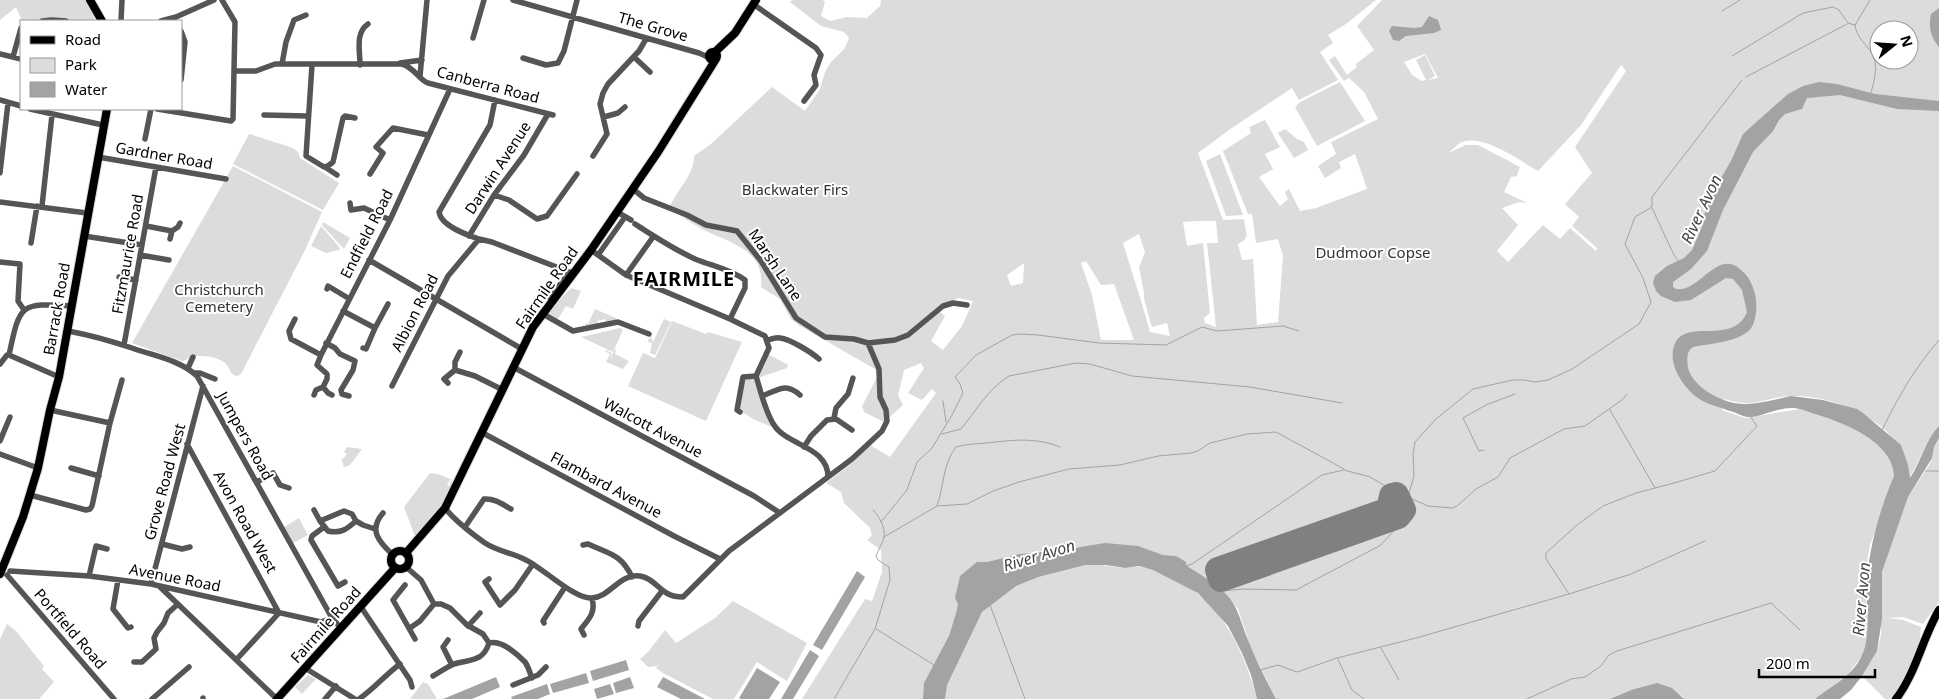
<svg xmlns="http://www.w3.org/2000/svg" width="1939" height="699" font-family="'Noto Sans',sans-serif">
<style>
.green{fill:#dcdcdc;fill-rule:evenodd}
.water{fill:#a3a3a3}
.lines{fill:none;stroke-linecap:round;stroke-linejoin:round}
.stream{stroke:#a3a3a3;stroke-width:1}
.runway{stroke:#808080;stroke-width:26}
.major-casing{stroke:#dbdbdb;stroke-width:10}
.minor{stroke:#555;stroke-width:5.5}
.major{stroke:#000;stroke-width:8}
.labels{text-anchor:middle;stroke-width:4;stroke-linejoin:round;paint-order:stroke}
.street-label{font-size:15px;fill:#000;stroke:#fff}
.park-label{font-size:15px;fill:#333;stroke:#fff}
.water-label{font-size:16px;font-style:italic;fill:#444;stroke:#fff}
.district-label{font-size:20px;font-weight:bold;letter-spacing:1px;fill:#000;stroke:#fff}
</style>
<rect width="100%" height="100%" fill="#fff"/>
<path class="green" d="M0,0H90L95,9L94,21H22L16,7L0,20Z
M792,0H823L825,2L821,16L830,21L847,17L867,18L880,6L881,0H1376L1346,24L1328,35L1333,43L1320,52L1338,80L1299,100L1292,88L1229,130L1198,153L1223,220L1244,219L1247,237H1245V240L1238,244L1242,260L1253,259L1257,325L1278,322L1283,256L1278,239L1256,243L1252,214H1248L1223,151L1251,133L1249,127L1265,120L1280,147L1265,154L1273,169L1259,177L1280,206L1288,199L1285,192L1289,189L1300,211L1316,208L1367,189L1355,154L1339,162L1341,168L1325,178L1318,166L1336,154L1331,142L1378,119L1364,92L1349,78L1344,81L1329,60L1335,56L1347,75L1357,67L1356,64L1374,50L1357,26L1382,0H1939V426C1925,440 1920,462 1909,478C1907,425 1839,395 1792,396C1764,397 1755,409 1724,399L1722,410L1745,418L1800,409L1838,419L1871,436L1889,455L1897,473L1870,545L1865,574L1868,635L1862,656L1847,675L1815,699H1684L1681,695L1631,690L1610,699H1276L1251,648L1238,609L1227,595L1212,582L1199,575L1176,556L1163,555L1146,549L1078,547L1019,554L987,562H977L979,616L982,612C993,603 1003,594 1015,586C1031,577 1066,568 1084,565C1097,564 1110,566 1122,568C1128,568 1135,566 1141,567C1209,580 1241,638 1257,699H802L865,599L872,601L882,572L881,550L867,540L872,535L870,528L844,503L841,492L826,483L851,464L870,445L890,457L936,393L932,389L922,400L908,393L924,368L921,363L904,370L898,395L903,405L884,422L864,412L862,406L877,377L875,369L800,326L791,319L780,299L761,287C765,249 729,243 702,229C691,223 680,215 669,209C676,190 694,176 694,156L711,144L772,87L805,111L820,89L825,72L830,63L845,48L849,38L844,32L821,26L790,2ZM1879,30H1909V60H1879ZM1425,54L1438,78L1428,80L1435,76L1425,55L1416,60L1426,80L1422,81L1412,75L1404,62ZM1621,65L1626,71L1575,147L1592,173L1565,204L1579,217L1572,226L1597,248L1596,251L1570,228L1560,239L1543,225L1508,262L1497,251L1518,225L1502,208L1519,202L1527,203L1504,192L1511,177L1517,176L1520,167L1478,145H1466L1448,153C1452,150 1456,146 1460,143C1481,132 1519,160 1538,171L1581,125ZM1198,221H1216L1218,243H1207L1216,327L1205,323L1204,318L1210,313L1203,243L1187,246L1183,222ZM1139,234L1145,252L1139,267L1144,293V299L1152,327L1167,323L1170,336L1150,332C1142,302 1132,273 1123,243ZM1086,261L1101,285L1114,284L1134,340H1101L1092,295L1081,263ZM1024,263L1023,283L1011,286L1007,275ZM958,298L973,301L962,326L943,350L931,341L945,316L936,309Z
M1340,82L1365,121L1317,146L1295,107L1300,102Z
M1285,129L1297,139L1304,142L1308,150L1294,158L1278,133Z
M249,134L293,148L298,152L300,158L339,183L323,210L233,164Z
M1220,154L1243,215L1226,216L1206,161Z
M233,166L322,212L305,250L241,374L237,376C229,374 231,370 227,365C219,356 199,354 189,358C187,359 185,361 182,361L132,343Z
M323,222L350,238L344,249L322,225Z
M321,226L340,248L339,250L326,253L311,246Z
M571,288L581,291L573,309L566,306L558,319L549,314L550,310Z
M595,309L616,318V320L606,322L605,319L597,321L598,324L585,327L586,323L588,324Z
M664,319L671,322L655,355L650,353L652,343L648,342V340L651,337L653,342Z
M672,321L706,334L708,332L742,342L706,421L628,386L643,353L655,358Z
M620,328L623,330L613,352L581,337Z
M615,349L616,350L615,354L629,361L623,369L606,362L610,354L605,351L606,350L612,353L610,360Z
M768,354L788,365L787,368L758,378Z
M755,378L772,427L755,420L737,409L744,379Z
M1939,438V602L1923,624L1903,617L1888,618L1903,620L1921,627C1920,654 1908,678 1892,699H1885L1862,676L1877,651L1881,635L1882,572L1908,497L1929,465L1932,458L1934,447Z
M347,447L362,449L350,465L344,467L341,458L343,459L347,454L344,452Z
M430,473L438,474L455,481L450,480L447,485L449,486L451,481L454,483L438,510L416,539L404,507Z
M299,518L308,535L293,543L284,527Z
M733,601L807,643L787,681L757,662L734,699H713L663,673L656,668L658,666L648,667L640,659L648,652L665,630L676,643L715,618Z
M7,624L15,630L44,666L42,669L54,682L39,699H0V639Z
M308,675L316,679L302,694L295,687Z
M423,682L428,684L437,699H410Z"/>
<path class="water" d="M1939,8V47C1931,38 1928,27 1931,14Z
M1429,16L1438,20L1441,30L1434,33L1406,36L1399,41L1393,40L1389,31L1392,26L1414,28L1422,27Z
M1819,82L1837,84L1875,94L1939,101V111L1897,109L1840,95L1807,98L1802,109L1785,114L1779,120L1773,131L1753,152L1723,210L1707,251L1691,269L1673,282V287L1676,289C1699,293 1717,249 1740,269C1744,273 1748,276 1750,281C1757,294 1758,308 1754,322C1749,342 1711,343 1693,347C1686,352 1687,359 1688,368C1693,388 1724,404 1744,404C1760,404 1776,399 1791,396L1823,400L1857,409L1863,413L1901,445L1908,465L1910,478C1921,462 1925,440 1939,426V438L1934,447L1932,458L1908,497L1882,572V619L1877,651L1862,676L1851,690L1840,699H1815C1831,686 1854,675 1862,655C1872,632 1865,604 1867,579C1870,544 1880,509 1894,476C1893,441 1842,422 1815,414C1808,412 1800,408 1793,408C1779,407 1758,418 1748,417C1743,417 1735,412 1730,411C1719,407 1705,404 1695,396C1682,385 1668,364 1674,346C1684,316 1733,347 1747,312L1742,290L1733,279L1726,278L1691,300L1675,302L1661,296L1656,291L1653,283L1655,276L1667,266L1684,258L1692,250L1702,227L1707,202L1731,161L1743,134L1788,94L1803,86Z
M1105,543L1138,546L1163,555L1176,556L1186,562V565C1200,575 1215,582 1227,595C1239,608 1241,624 1248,640C1256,660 1266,680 1276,699H1257L1251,675L1242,653L1228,626L1198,593L1153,570L1139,566L1125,568L1106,565H1085L1038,577L1016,586L982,612L947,685L945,699H923L924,683L949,636L957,610L958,604L955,598L960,576L977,562H987L1019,554L1062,550Z
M857,571L865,577L822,650L813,645Z
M810,650L819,656L793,699H781Z
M626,660L629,670L593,681L590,671Z
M757,668L780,682L769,699H741L739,698Z
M586,673L589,683L553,693L550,684Z
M496,677L500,687L472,699H443Z
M630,677L634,688L616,693L613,683Z
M663,677L705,699H681L657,687Z
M1657,683L1672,688L1684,699H1610L1631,690Z
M547,684L550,694L538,699H512L511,697Z
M610,684L614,694L597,699L594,689Z"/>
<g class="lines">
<path class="stream" d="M1870,0L1855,25C1857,38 1865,43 1872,53C1879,65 1874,81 1871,93
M1722,11L1740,0
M1732,56L1803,13L1833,7L1839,10L1848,23L1855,25
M1746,77L1847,24
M1652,208L1674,255L1679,262
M943,401L946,422
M1610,410L1655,488
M1882,430C1898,397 1915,368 1939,340
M942,434L961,429C975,412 989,388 1009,376L1076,363L1090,364L1132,376L1250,387L1342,403
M1484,450L1479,451L1463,418L1486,405L1515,394
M1925,471H1939
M1408,497L1414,476L1413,454L1415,442L1436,419L1473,389L1513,380H1525L1535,382L1548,380L1572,369L1639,324L1651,302L1643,278L1625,244L1635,217L1652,207V197L1742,80
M1402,500L1408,497L1428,506L1452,508L1457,506L1476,489L1498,477L1510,458L1564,429L1585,426L1622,400L1627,394
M937,506C944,486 943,463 956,447C965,444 976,444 987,443C1012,440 1036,437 1060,447
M881,522L907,490L917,462L932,448L952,415L963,393L960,384L955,377L976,355L1012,335L1020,334L1038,335L1099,343L1166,345L1202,327L1217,331L1283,326L1299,331
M884,537L937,506L967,504L993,491L1019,482L1069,469L1120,465L1158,456L1191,453L1198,451L1210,443L1247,434L1276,432L1344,469
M1186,566L1192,564L1322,475L1344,470L1370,477L1389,488L1402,500L1405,518L1381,545L1296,590L1243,589L1222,591
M1569,594L1546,559V553L1577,525L1603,506L1636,493L1674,483L1715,471L1757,426L1750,416
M990,605L1025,699
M876,629L934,665
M1381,648L1399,680
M1338,659L1352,690L1364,699
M1260,670L1278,665L1297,672L1337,658L1416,638L1569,594L1631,574L1705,541
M834,699L875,629L890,580L889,567L878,560L876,556C878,550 883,543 884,537C886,528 879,516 873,510
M1527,699L1571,679L1585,677L1601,666L1609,655L1617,651L1771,603L1800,630"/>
<path class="runway" d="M1396,495L1403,510L1398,516L1221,579L1218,570L1389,510L1392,496Z"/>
<g class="major-casing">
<path id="major" d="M90,0L102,21
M709 56a4 4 0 1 1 8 0a4 4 0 1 1-8 0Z
M715,52L735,33L756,0
M391 560a9 9 0 1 1 18 0a9 9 0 1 1-18 0Z
M406,553L445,508L533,327L591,250L658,152L716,59
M0,574L23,517L38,468L50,410L59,377L107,109
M277,699L395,568
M1896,699C1916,673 1922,639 1939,610"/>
</g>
<path class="minor" d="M513,0L699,53L710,58
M753,4L816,48L821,55L814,75L816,85L804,101
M42,21L52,20L66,21
M121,21L122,0
M161,21L176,17L214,0
M181,31L185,42L181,80
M473,38L484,0
M0,54L21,59
M13,57L21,28
M634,57L650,72
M523,58L546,65L558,63L564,51L577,0
M400,63L422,60
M282,64L286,42L294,20L306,15
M312,65L306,156L324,167L328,166L333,162L343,118L345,116L355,118
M360,65C360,50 355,33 368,24
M234,71H256L275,64H402C415,68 418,79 428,83L553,115
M420,76L427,0
M0,100L21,106
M30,109L103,125
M157,109L231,121L233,119L235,22L222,0
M264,115L307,116
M604,117L618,113L625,107
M145,139L151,109
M593,156L607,134L600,104L603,93L608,84L639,51L646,39
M98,157L226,179
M325,167L337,175
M0,173L8,103
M370,174L383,153L376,147L393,128L428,135
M633,189L644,198L687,215L706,225L737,231L761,261L796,318L825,337L854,339L868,343L895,340L908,335L943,306L953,303L967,305
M494,195L509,200L537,219L547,216L577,174
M0,202L87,213
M350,203L351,210L364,208L390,220
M42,206L52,115
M617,212L631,220
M635,224C655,237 673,249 695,259C712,266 730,269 745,280V288L730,319
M146,226L172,231L178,227L180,223
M84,236L142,245
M469,236L494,195L524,155L548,114
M170,239L172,231
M479,239C467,235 441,226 439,212L490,125L495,100
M31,243L37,206
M140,255L169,260
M598,255L625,217
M369,260L522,349
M0,262L20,264L18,301L24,310
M626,275L653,237
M119,277L136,280
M327,289L328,286L348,298
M550,298L569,272
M343,311L375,328L366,349L363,348
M543,314L573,331L618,322L649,334
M295,319L289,331L291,339L321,355
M375,328L388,304
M68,331C90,335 111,341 132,348C154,356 180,360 197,376L332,618L341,628
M768,340C771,339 776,337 780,338C790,339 811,352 819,359
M326,343L335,348L340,354L355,361L353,370L341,390L342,394L349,396
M124,345L156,167
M9,355L59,377
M0,364L7,355H9C20,303 20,303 72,306
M513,367L754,496L780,513
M188,368L193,357
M455,370V362L460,352
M194,373H200L215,379
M448,383L444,379L455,370L475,376L503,390
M392,386L448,276L479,239L492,242L572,273
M323,387L328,393L332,395
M314,395L316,390L323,387L327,379V374L317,365L321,355L390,220L450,89
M762,396C779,390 785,382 800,395
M50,410L110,423
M740,412L737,410L743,377L756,376
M834,418L836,408L848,394L853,378
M481,432L674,536L720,559
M0,441L10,417
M187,444L279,613
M804,447L811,436L827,420L836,419L852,430
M0,454L38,468
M71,468L99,476
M828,477L852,459L882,431L887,421L886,410L880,397L879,369L868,343
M257,482L273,473L280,485L289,488
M30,495L86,510L90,509L92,506L110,423L122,380
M445,508C456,522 471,533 485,543C497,551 512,553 524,559C542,567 575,600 592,598C610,597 620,573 640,576C658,579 659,597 683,597L729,551L828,477C828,446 787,446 774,425C765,411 761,392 756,376L769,348L765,336L730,319L626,275L591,250
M314,510L320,521
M383,513C368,530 379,542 393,555
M356,521L352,514L344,511L320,521L328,531C341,534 347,529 356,521L363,525L375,529
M324,527L312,536L311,540L338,586L345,582
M465,527L484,499C494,498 502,504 511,509
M162,544L182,549L190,547
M583,545L588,544C610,554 621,554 632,577
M406,567L421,580L434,604H441L450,608L467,625L483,634L489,643C483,662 471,659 454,664C447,667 440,672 433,676
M10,571L89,576L151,584L321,622L332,618
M7,575L114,699
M89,576L96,546L107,549
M489,579L485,582L500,605L515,590L533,564
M118,580L113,609L128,628L131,627
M151,584L203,386
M405,585L393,600L415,639
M159,586L277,699
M361,607L410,680L412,687
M544,623L543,621L565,587
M468,626L480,613
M638,626L639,621L662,591
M410,628L420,621L434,604
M584,635L581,629C589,619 596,612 592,599
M448,640L443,647L452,665
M489,643C502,640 516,653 525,662C528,666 530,673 532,678
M236,660L279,613
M134,662H142L156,649L154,638L157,632L164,623L168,613L178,604
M305,668L355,699
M513,685L538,675L546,667
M152,699L189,667
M203,699V698
M325,699L336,686
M359,699C374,689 385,675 400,664"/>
<use href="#major" class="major"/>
</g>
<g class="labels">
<g class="street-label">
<text transform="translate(653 27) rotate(16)" y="5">The Grove</text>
<text transform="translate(488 85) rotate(15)" y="5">Canberra Road</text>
<text transform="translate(164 156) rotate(10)" y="5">Gardner Road</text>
<text transform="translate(498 168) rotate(-57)" y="5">Darwin Avenue</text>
<text transform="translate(367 234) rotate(-63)" y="5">Endfield Road</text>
<text transform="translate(128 254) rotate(-80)" y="5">Fitzmaurice Road</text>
<text transform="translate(775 265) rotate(56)" y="5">Marsh Lane</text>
<text transform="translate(547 288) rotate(-55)" y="5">Fairmile Road</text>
<text transform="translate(57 309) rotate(-80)" y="5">Barrack Road</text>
<text transform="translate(415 313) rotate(-63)" y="5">Albion Road</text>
<text transform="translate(653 428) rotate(28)" y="5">Walcott Avenue</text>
<text transform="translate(245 436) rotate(61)" y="5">Jumpers Road</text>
<text transform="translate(165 482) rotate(-75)" y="5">Grove Road West</text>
<text transform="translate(606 485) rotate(28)" y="5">Flambard Avenue</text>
<text transform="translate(245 522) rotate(61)" y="5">Avon Road West</text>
<text transform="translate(175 578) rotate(11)" y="5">Avenue Road</text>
<text transform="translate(326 625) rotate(-48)" y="5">Fairmile Road</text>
<text transform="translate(70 629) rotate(49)" y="5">Portfield Road</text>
</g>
<g class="park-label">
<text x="795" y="195">Blackwater Firs</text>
<text x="1373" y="258">Dudmoor Copse</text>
<text x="219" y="295">Christchurch<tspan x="219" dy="17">Cemetery</tspan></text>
</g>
<g class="water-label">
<text transform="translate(1701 209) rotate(-65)" y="6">River Avon</text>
<text transform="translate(1039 555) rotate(-17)" y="6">River Avon</text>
<text transform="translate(1861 599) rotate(-85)" y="6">River Avon</text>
</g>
<g class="district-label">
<text x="684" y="286">FAIRMILE</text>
</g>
</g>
<rect x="20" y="20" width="162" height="90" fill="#ffffff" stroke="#999999"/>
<rect x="30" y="36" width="25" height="8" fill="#000000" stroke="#999999"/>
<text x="65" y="45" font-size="15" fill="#000000">Road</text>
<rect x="30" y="58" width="25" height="15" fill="#dcdcdc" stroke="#999999"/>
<text x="65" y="70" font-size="15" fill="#000000">Park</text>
<rect x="30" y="82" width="25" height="15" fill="#a3a3a3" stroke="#999999"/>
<text x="65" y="95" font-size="15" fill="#000000">Water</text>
<g transform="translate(1894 45) rotate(73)"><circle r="24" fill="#ffffff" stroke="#999999"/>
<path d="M0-4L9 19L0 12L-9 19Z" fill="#000000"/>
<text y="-8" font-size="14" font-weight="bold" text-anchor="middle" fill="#000000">N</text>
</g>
<path d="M1759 669v8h116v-8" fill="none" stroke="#000000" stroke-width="2.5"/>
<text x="1766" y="669" font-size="15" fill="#000000" stroke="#ffffff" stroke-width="4" paint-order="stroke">200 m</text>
</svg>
